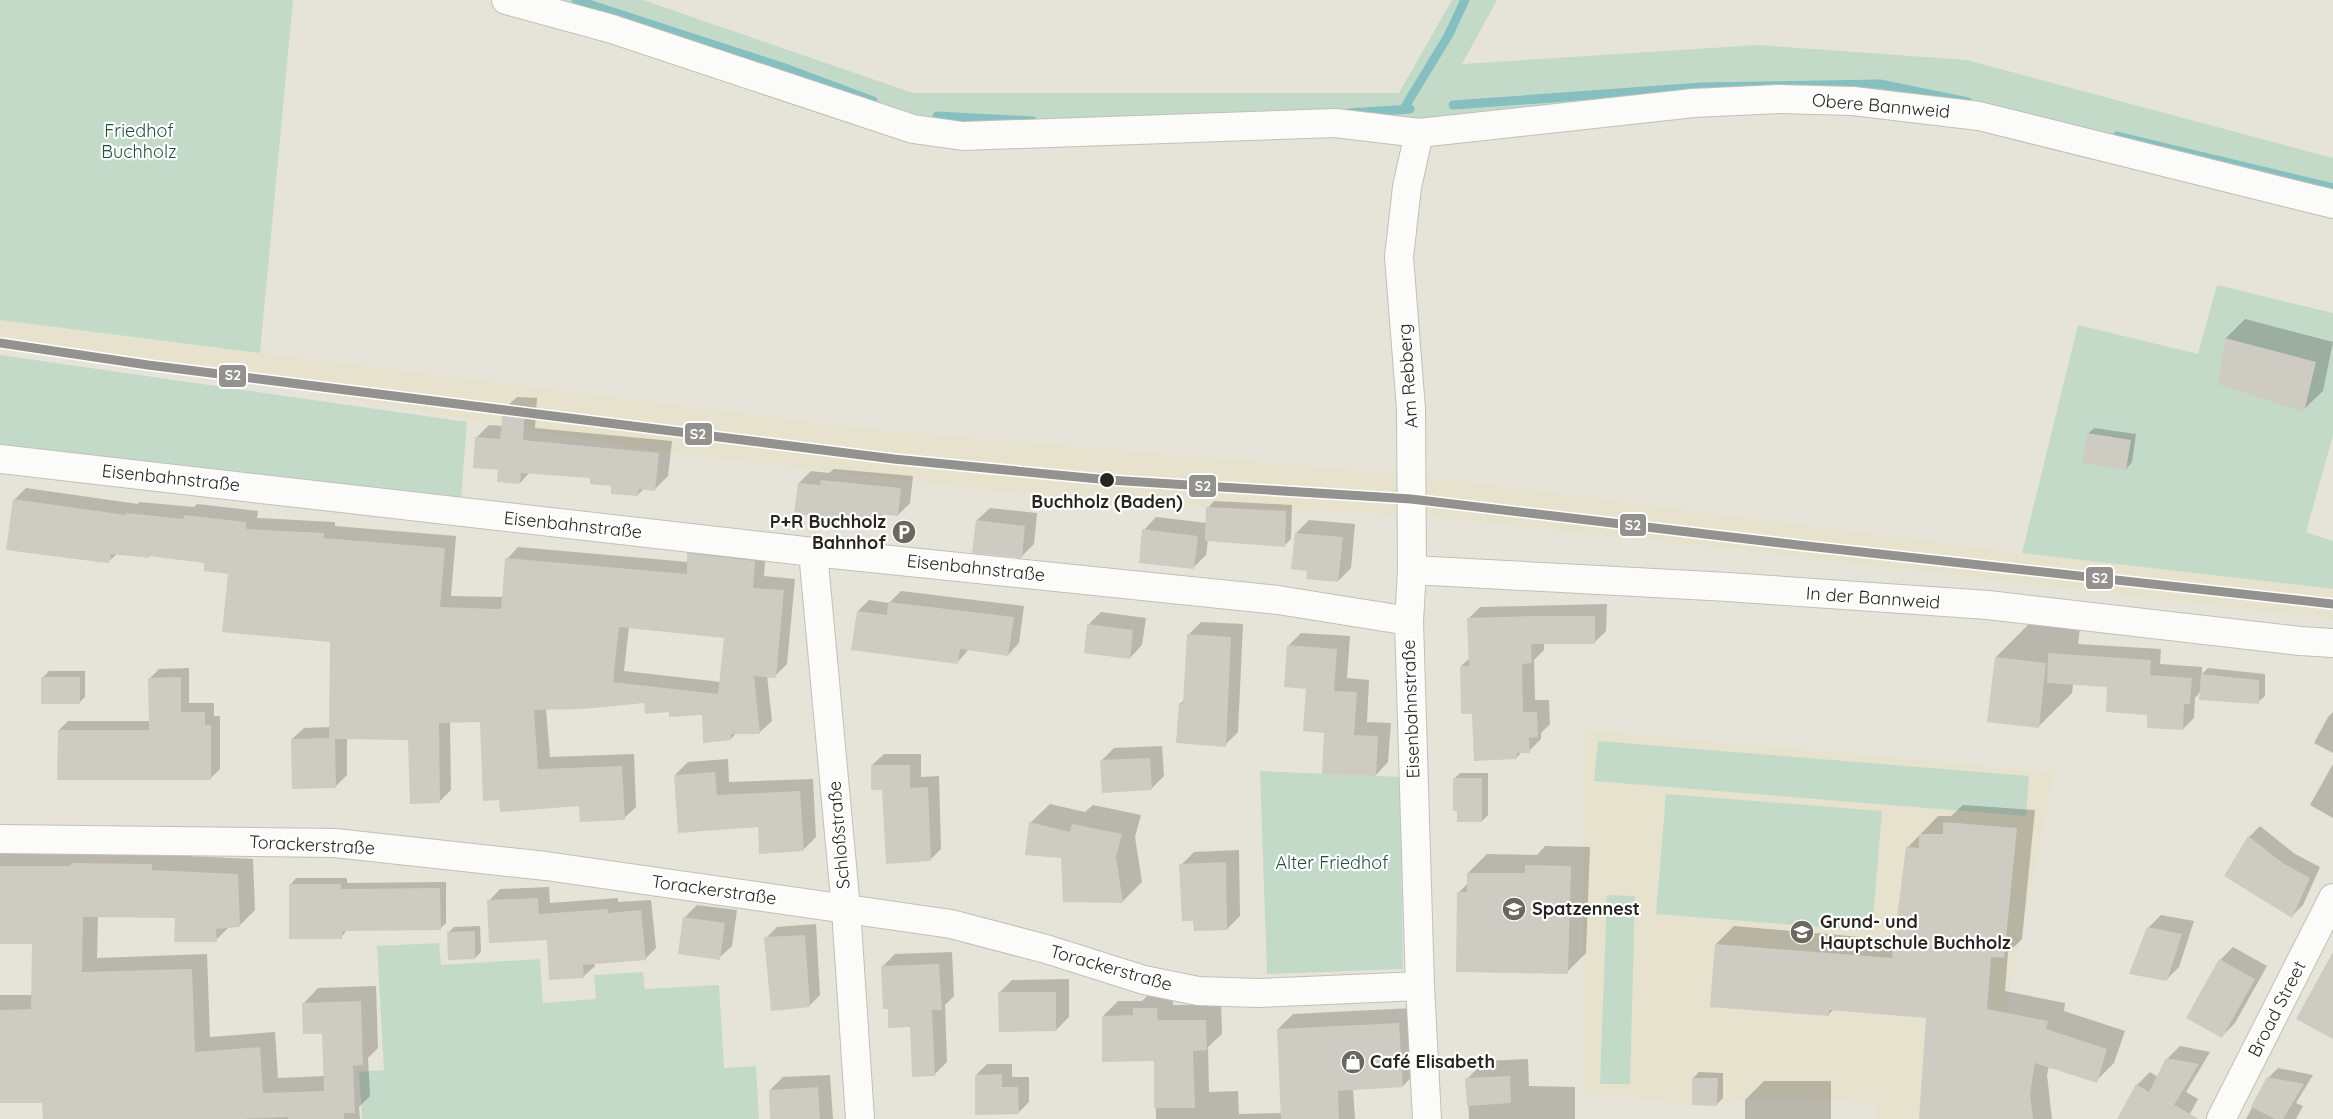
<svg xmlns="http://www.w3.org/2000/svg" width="2333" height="1119" font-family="Quicksand,sans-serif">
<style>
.built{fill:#e6e2cd}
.green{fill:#c3dac9}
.shadow{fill:#0003;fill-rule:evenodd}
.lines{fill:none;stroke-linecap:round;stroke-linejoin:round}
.stream{stroke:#85bfc0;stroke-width:9}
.building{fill:#cdcbc2;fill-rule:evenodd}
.minor-casing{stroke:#c1c0b7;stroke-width:30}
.minor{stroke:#fbfbf9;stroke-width:28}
.rail-1-casing{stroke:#fff;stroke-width:12}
.rail-1{stroke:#93928e;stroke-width:9}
.stop-dot{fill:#27251e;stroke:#fff;stroke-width:2}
.labels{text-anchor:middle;stroke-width:4.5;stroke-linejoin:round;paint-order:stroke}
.street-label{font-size:18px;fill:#27251e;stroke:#fff}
.park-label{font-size:18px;fill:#1f523c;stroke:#fff}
.stop-label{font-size:18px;font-weight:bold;fill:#27251e;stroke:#fff}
.poi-label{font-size:18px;font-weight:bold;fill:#27251e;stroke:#fff;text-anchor:start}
.line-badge{stroke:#fff;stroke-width:2}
.badge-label{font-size:14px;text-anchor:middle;font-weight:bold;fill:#fff}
</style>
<rect width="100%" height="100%" fill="#e6e4d9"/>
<path class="built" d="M0,320L860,428L1412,475L2022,553L2333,589V619L1741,550L1433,517L1065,499L641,449L148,364L0,344Z
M1584,730L2054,772L1984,1119H1876L1875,1102L1743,1099L1717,1105H1704L1582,1093Z"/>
<path class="green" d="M0,0H293L260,353L0,320Z
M506,0H643L913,93H1399L1452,0H1497L1462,64L1758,45L1967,60L2333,158V204L1921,107L1538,121L963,136Z
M2217,285L2333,313V435L2306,532L2333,541V589L2022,553L2078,325L2198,354Z
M0,355L467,422L460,512L0,459Z
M1598,741L2029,776L2026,816L1594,781Z
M1260,771L1400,777L1403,969L1267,974Z
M1666,794L1882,811L1872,931L1656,914Z
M1607,895L1635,896L1630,1084H1600Z
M439,943L441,965L540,959L543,1003L596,999L594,975L643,972L645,989L719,985L724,1068L756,1066L759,1119H362L359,1072L384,1070L377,946Z"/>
<path class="shadow" d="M2245,319L2333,342L2323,391L2303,410L2219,383L2226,338Z
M517,397L537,398L535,428L672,441L668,476L655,489L644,488L638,495L592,476L530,472L520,483L499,469L476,438L489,425L503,426L504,409Z
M2094,428L2136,434L2132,462L2126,469L2088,434Z
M834,469L913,476L910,503L898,515L885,513L877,522L849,519L845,523L799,483L811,471L829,473Z
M26,488L138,504L139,502L194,507L197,504L258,511L257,518L335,522V526L456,536L451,596L503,597L507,559L518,547L688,562V554L700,542L766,550L764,576L795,579L787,664L775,676L767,675L772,721L760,732H737L731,739L704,714L670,711L645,701L546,709L550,757L634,754L636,807L624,818L580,805L500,799L481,721L450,722L451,790L439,802L409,739L347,738V775L335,787L292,739L304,728L330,727L331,641L230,573L206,562L151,555L149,557L117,554L109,561L14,500ZM629,627L725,637L721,682L624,671Z
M1214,501L1292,505L1291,539L1285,545L1208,540L1206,555L1193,568L1144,530L1156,517L1207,523L1208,508Z
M990,508L1037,513L1034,544L1021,557L977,520Z
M1309,520L1355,524L1351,568L1338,581L1296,533Z
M901,591L1024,606L1019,643L1008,655L969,649L957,663L858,611L869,600L889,603Z
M1607,604L1606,631L1594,643H1544V650L1534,660L1535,700H1549L1550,724L1541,733V739L1529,751L1522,752L1516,758L1474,713L1461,666L1470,658L1468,619L1480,607Z
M1101,612L1146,618L1142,645L1130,658L1088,625Z
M1201,622L1243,624L1238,732L1225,745L1180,704L1185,699L1188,635Z
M2030,623L2080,629L2078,644L2161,649L2160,664L2202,667V674L2208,668L2265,674V696L2258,702L2200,692L2195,698L2194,718L2183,729L2149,713L2109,686L2073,684L2072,693L2038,727L1996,657Z
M1301,633L1350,636L1347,678L1369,680L1367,722L1391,723L1388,762L1376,775L1325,732L1288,646Z
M189,668V703H214V716H220V769L210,779L59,730L68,721H150V678L159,669Z
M49,671H85V697L79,703L42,678Z
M2333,712V753L2314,743L2328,717Z
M1162,746L1164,776L1151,789L1101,761L1114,748Z
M884,754H921V777L939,776L941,849L930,860L883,789L872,765Z
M728,759L729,782L813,779L816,837L803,850L675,775L688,762Z
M2333,764V818L2310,805Z
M1460,773H1488V815L1482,821L1454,779Z
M1050,804L1085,812L1093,805L1141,815L1135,837L1142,882L1123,901L1062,857L1030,823Z
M1963,805L2035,810L2022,939L2008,953L2005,991L2065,1003L2064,1011L2125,1031L2114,1063L2096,1081L2049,1066L2047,1075L2052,1119H1925L1927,1017L1834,1009L1828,1015L1716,944L1734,926L1895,940L1907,848L1938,816H1951Z
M2260,826L2295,854L2320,867L2303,905L2292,916L2249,837Z
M0,844L167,849L166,855L253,859L255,910L239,926H230L216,940L176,916H98L97,958L207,954L210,1037L275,1032L278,1078L325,1076L323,1033L303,1004L318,988L376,986L378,1048L368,1058L370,1096L359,1107L360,1119H44L43,1101L0,1102V995H33V943H0Z
M1545,846L1590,847L1586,953L1567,972L1458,893L1468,883V873L1487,854L1537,855Z
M1239,850L1240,916L1227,929L1181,865L1194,852Z
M296,878H347V883L446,882V923L440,929L347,930L341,937L290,885Z
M549,887L550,903L618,898V902L651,900L656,948L645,959L594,963L595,966L583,977L548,939L489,901L500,889Z
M697,905L737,910L732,946L719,958L684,918Z
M2161,915L2194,921L2179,967L2166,980L2148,928Z
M816,924L820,995L809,1006L766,938L777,927Z
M480,926L481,952L475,958L448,933L454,927Z
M2233,947L2267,966L2235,1023L2222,1036L2220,960Z
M952,952L954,996L945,1005L947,1062L934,1075L911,1026L889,1008L882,967L895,954Z
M1069,979V1017L1056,1030L999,993L1012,980Z
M1150,993H1172L1173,1005H1221L1222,1034L1208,1047L1209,1092L1238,1091L1239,1114L1282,1113L1278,1029L1293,1014L1414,1008L1418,1070L1403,1086L1353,1089L1355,1119H1156L1155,1059L1103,1016L1118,1001H1142Z
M2180,1046L2210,1052L2186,1092L2198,1099L2187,1119H2118L2137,1085L2150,1072L2158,1077L2167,1059Z
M1528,1059L1529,1086L1575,1087V1119H1469L1467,1079L1485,1061Z
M987,1064H1012V1077H1029V1102L1018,1113L976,1075Z
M2278,1068L2313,1075L2296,1103L2303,1106L2296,1119H2246L2268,1078Z
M1699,1072L1723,1073V1098L1717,1104L1693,1078Z
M830,1075L833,1119H771L770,1090L783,1077Z
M1764,1081H1831V1119H1745V1100Z"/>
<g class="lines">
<path class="stream" d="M576,0L782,67L873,101
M1453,105L1702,87L1880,84L1968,102
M1403,110L1448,36L1465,0
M1348,113L1410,109
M937,116L1033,121
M2117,136L2333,188"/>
</g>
<path class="building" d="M2225,338L2316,362L2304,412L2218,384Z
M503,409L525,410L523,440L659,453L655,491L639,489L638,496L611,494V486L590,484V478L521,473L520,484L497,482L498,470L473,468L475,437L500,439Z
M2087,433L2131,440L2126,470L2082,463Z
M821,480L901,488L898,516L878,514L877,523L846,520L845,525L814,521V516L794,514L798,483L820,485Z
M13,499L126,515V513L184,519V515L246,522V529L324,533V538L445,548L440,607L501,609L505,558L687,574V553L755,561L753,588L784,590L776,678L754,676L760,734H731V740L703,743L702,715L669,717V712L645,714L644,703L583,709L534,710L538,769L622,766L625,820L580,822L579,806L500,812L499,800L483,801L480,722L439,723L440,803L410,804L408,740L335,739L336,788L292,789L291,739L329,738L330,642L222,632L228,574L204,571V563L149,556V558L111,554L109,563L99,562L6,550ZM619,627L724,638L718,694L613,682Z
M1206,507L1286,511L1285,547L1205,541Z
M976,520L1025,526L1022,558L972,553Z
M1142,529L1198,536L1194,569L1139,563Z
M1295,533L1343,537L1338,582L1306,579L1307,571L1291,569Z
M888,602L1014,617L1008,656L960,649L958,664L851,650L857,611L887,615Z
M1530,616H1595V644H1531L1532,663L1522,664L1523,712H1537L1538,737L1529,738L1530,753H1517V759L1474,761L1472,714H1461L1460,666H1469L1467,618Z
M1087,624L1133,630L1130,659L1084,653Z
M1187,634L1231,637L1226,747L1176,743L1179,703L1183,704Z
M1287,645L1337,649L1334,691L1357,692L1354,735L1378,736L1376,776L1322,774L1324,733L1303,731L1306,689L1284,687Z
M2048,653L2151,660L2150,675L2192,678L2190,704H2184L2183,730L2147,728V715L2106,712L2107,687L2047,683Z
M1995,657L2046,663L2039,728L1987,722Z
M2201,674L2259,680V704L2199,700Z
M41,677H80V704H41Z
M181,677V712H205V725H211V780H57L58,730H149L148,678Z
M1150,758L1152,790L1102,793L1100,760Z
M871,765H910V788L928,787L931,861L886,864L882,790H871Z
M715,772L717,795L800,791L804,851L759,854L758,827L678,833L674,775Z
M1453,778H1482V822H1457V811H1453Z
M1029,822L1070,832L1072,824L1122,834L1116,857L1123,903L1063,902L1061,858L1025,855Z
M1943,822L2017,828L2004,958L1991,957L1987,1009L2048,1021L2046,1029L2107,1049L2097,1083L2035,1063L2030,1094L2033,1119H1919L1926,1018L1829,1010V1016L1710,1007L1715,944L1892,958L1906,847L1919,848V834H1943Z
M2248,836L2284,864L2310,878L2292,918L2224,876Z
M1226,862L1227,930L1194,931L1193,921H1182L1179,864Z
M71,863L152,864V870L238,874L240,927L216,929L217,942H174L175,918L83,917L82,972L192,969L195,1052L260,1047L263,1093L324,1091L322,1034H303L302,1003L361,1001L363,1065L353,1066L355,1113H344V1119H288V1117L241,1119H43L42,1103H0V1010L31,1009L32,944H0V866H71Z
M1525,865L1571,866L1568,974L1456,972L1457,892H1467V873H1525Z
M289,884H341V889L440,888L441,930L342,931V939H289Z
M538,898L539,914L608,909V913L641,910L646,960L583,965L584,978L549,980L547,940L489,943L487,900Z
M683,917L725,923L720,960L678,954Z
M2147,927L2182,934L2167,981L2129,974Z
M475,931V959L448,960L447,932Z
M805,935L810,1007L771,1011L764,937Z
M2333,952V1039L2296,1019Z
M2219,959L2255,979L2222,1038L2186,1018Z
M939,964L942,1010H932L935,1076L912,1077L910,1027L888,1028V1009H883L881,966Z
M998,992H1056V1031L999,1032Z
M1133,1008H1157L1158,1020H1206L1207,1050L1193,1051L1195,1108H1154V1061L1102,1062V1016L1133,1015Z
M1399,1023L1403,1087L1338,1091L1339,1119H1281L1277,1029Z
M2166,1058L2199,1064L2174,1105L2199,1119H2117L2136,1084L2149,1092Z
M1002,1074V1087H1018L1019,1114L975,1115V1075Z
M1510,1076L1511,1103L1467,1106L1465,1078Z
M2267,1077L2304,1084L2283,1119H2275L2251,1107Z
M1692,1078H1718L1717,1106L1692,1105Z
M818,1087L820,1119H770L769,1090Z"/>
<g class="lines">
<g class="minor-casing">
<path id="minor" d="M506,0L612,29L913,129L963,136L1335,123L1419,133L1694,103L1779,99L1853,101L1979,116L2333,204
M1419,133L1407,187L1399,257L1411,409L1412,570L1409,621L1420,986L1427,1119
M0,459L813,552L1278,600L1409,621
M813,552L846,909L860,1119
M1412,570L1728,587L1988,605L2300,641L2333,643
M0,839L335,843L546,866L951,924L1046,949L1144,980L1198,991L1258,993L1420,986
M2221,1119L2333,898"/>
</g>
<use href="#minor" class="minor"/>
<g class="rail-1-casing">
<path id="rail-1" d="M0,343L148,365L894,459L1109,480L1411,499L1798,545L2333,604"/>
</g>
<use href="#rail-1" class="rail-1"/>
</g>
<defs>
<g id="parking-disc" transform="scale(1.25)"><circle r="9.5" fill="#6a685f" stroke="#fff"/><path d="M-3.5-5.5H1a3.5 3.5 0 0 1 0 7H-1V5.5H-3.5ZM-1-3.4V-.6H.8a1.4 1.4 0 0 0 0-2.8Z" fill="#fff"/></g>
<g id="school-disc" transform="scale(1.25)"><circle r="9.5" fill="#6a685f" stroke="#fff"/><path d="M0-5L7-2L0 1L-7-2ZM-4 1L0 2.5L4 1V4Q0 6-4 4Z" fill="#fff"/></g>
<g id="shop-disc" transform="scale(1.25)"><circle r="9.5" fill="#6a685f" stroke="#fff"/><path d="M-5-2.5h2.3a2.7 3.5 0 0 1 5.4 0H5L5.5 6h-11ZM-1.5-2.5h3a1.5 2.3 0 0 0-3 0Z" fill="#fff"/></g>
</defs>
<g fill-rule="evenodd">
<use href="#parking-disc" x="904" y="532"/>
<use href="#school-disc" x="1514" y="909"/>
<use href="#school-disc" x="1802" y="932"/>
<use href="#shop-disc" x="1353" y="1062"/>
</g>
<circle class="stop-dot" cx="1107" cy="480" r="8"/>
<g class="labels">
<g class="street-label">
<text transform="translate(1881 106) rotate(5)" y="6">Obere Bannweid</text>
<text transform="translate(1408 376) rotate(-94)" y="6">Am Rebberg</text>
<text transform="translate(171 478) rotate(6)" y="6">Eisenbahnstraße</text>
<text transform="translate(573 525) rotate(6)" y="6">Eisenbahnstraße</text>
<text transform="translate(976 568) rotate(6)" y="6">Eisenbahnstraße</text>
<text transform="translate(1873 598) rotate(4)" y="6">In der Bannweid</text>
<text transform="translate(1411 709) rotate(-92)" y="6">Eisenbahnstraße</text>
<text transform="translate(839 835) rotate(-95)" y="6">Schloßstraße</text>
<text transform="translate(312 845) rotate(3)" y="6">Torackerstraße</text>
<text transform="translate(714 890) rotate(8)" y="6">Torackerstraße</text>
<text transform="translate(1111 968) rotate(16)" y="6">Torackerstraße</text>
<text transform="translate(2277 1009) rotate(-63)" y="6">Broad Street</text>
</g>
<g class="park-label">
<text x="139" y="137">Friedhof<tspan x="139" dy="21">Buchholz</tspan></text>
<text x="1332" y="869">Alter Friedhof</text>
</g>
<g class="stop-label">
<text x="1107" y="508">Buchholz (Baden)</text>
</g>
<g class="poi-label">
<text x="886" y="528" text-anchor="end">P+R Buchholz<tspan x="886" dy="21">Bahnhof</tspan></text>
<text x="1532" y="915">Spatzennest</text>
<text x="1820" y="928">Grund- und<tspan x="1820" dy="21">Hauptschule Buchholz</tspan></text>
<text x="1370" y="1068">Café Elisabeth</text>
</g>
</g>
<g class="line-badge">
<rect x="218" y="364" width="29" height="24" rx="5" fill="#93928e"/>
<rect x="684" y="422" width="29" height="24" rx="5" fill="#93928e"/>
<rect x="1188" y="474" width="29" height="24" rx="5" fill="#93928e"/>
<rect x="1619" y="513" width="28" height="24" rx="5" fill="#93928e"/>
<rect x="2085" y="566" width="29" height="24" rx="5" fill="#93928e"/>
</g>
<g class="badge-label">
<text x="233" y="380">S2</text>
<text x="698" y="439">S2</text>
<text x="1203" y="491">S2</text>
<text x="1633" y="530">S2</text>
<text x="2100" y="583">S2</text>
</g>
</svg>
